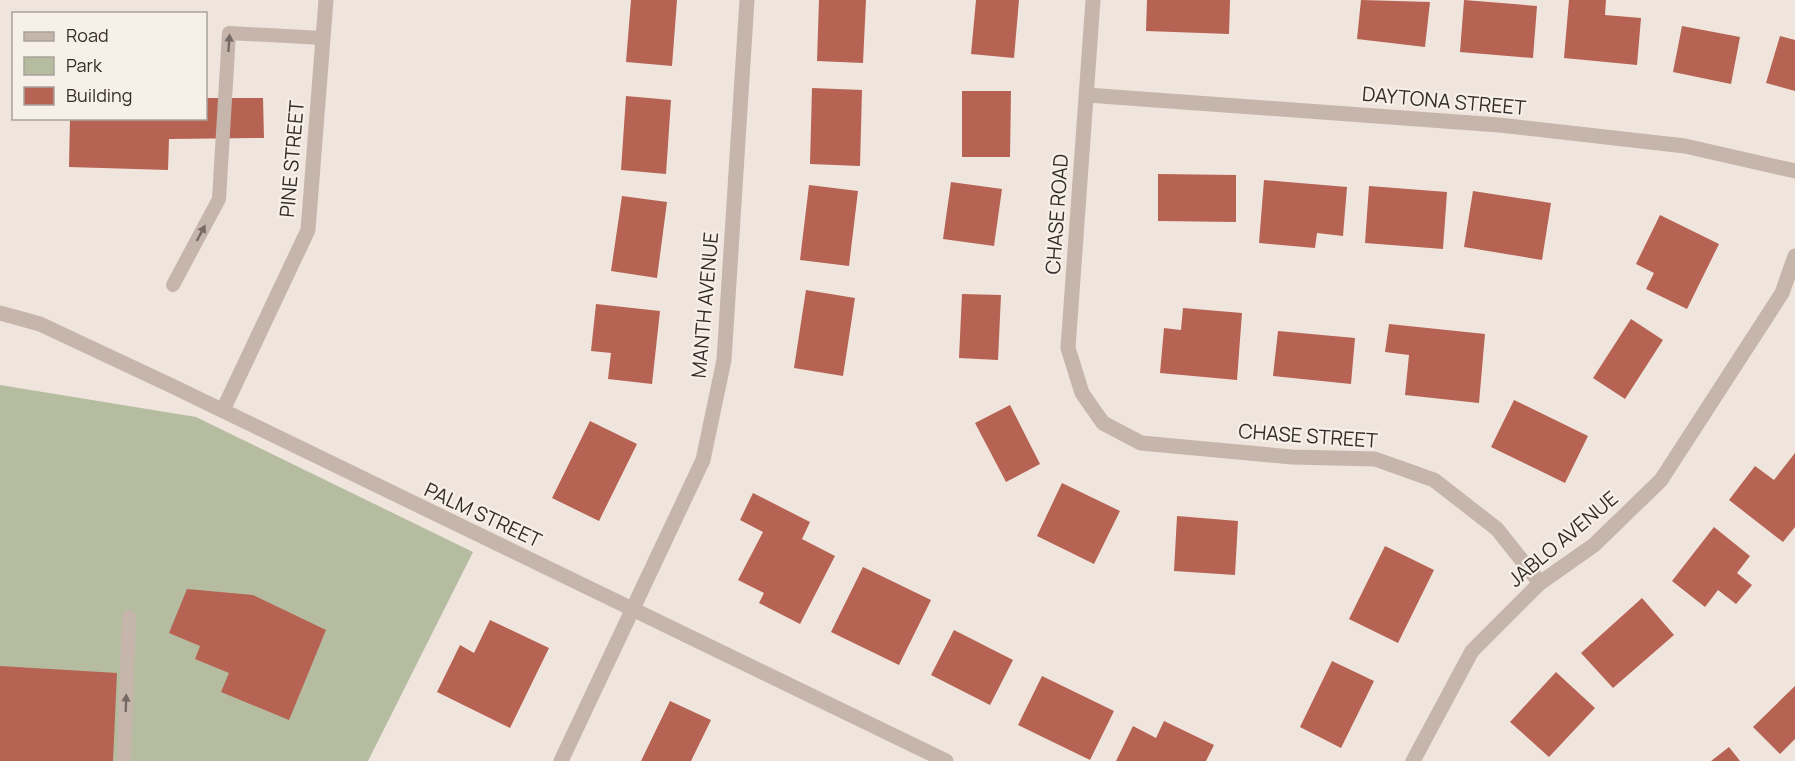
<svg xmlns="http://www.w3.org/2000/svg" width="1795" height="761" font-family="Manrope,sans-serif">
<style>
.green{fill:#b5bc9f}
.building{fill:#b66354}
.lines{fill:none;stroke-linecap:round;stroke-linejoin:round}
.service{stroke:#c6b5ab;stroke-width:14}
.minor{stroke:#c6b5ab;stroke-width:15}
.oneway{fill:#766a64}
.labels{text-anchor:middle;stroke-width:4.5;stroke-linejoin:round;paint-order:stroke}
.street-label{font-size:20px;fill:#342c29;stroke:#f7f0e9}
</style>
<rect width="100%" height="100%" fill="#efe5dd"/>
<path class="green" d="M0,385L196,417L473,552L368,761H0Z"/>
<path class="building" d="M631,0H677L672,66L626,62Z
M819,0H866L863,63L817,61Z
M976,0H1019L1014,58L971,54Z
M1147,0H1230L1229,34L1146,31Z
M1361,0L1430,2L1425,47L1357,39Z
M1464,0L1537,6L1533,58L1460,52Z
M1569,0H1606L1605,15L1641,18L1637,65L1564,58Z
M1682,26L1740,37L1731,84L1673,72Z
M1780,36L1795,40V91L1766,83Z
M812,88L862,90L860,166L810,164Z
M962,91H1011L1010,157H962Z
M626,96L671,100L666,174L621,170Z
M206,98H263L264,138L169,139L168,170L69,167L70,118H206Z
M1158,174L1236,175V222L1158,221Z
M1264,180L1347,187L1343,236L1317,233L1315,248L1259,243Z
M951,182L1002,189L994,246L943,239Z
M809,185L858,191L849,266L800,260Z
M1369,186L1447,192L1443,249L1365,243Z
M1473,191L1551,203L1542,260L1464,247Z
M622,196L667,202L657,278L611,271Z
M1660,215L1719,244L1687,309L1646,289L1654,273L1636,264Z
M806,290L855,298L843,376L794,368Z
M962,294L1001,295L998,360L959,358Z
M596,304L660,311L652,384L608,379L611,353L591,351Z
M1183,308L1242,313L1237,380L1160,373L1164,328L1181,330Z
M1631,319L1663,340L1625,399L1593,378Z
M1389,324L1485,334L1479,403L1405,395L1409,355L1385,352Z
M1278,331L1355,338L1351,384L1273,376Z
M1514,400L1588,436L1565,483L1491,447Z
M1010,405L1040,464L1006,482L975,423Z
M590,421L637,444L599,521L552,498Z
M1795,453V527L1783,542L1729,500L1755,466L1774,480Z
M1062,483L1120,511L1094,564L1037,536Z
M753,493L810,522L802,539L835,556L800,624L759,603L764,593L738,580L763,532L740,520Z
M1177,516L1238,521L1235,575L1174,571Z
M1714,527L1750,556L1737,573L1752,585L1736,604L1718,590L1705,607L1672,581Z
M1385,546L1434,570L1398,643L1349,619Z
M863,567L931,600L899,665L831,632Z
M187,589L253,595L326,630L289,720L221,692L229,673L195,659L200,646L169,633Z
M1642,598L1674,635L1613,688L1581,653Z
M490,620L549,648L510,728L437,692L460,645L474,653Z
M954,630L1013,660L990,705L931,675Z
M1332,661L1374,681L1341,748L1300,727Z
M0,666L117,673L113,761H0Z
M1556,672L1595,708L1549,757L1510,722Z
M1042,676L1114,711L1090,760L1018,725Z
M1795,686V739L1780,754L1753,727Z
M670,701L711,720L691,761H641Z
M1164,721L1214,745L1206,761H1116L1133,726L1156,738Z
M1729,747L1740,761H1711Z"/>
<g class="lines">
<path class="service" d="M173,285L219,199L229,33L323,38
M124,761L129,617"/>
<path class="minor" d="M1093,0L1068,348L1082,393L1103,423L1141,443L1292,457L1375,459L1434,480L1497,529L1540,583
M1087,95L1499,125L1685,146L1795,171
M0,313L40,324L170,385L946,761
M223,410L308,230L326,0
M561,761L703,460L724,360L747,0
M1413,761L1472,651L1540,583L1594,545L1661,480L1782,293L1795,256"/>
</g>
<defs><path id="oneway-solid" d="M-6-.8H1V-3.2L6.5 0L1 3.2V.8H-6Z" transform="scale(1.5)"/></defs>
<g class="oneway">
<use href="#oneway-solid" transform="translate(229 43) rotate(-86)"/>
<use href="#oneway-solid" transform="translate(201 233) rotate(-62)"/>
<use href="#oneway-solid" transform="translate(126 703) rotate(-88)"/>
</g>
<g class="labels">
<g class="street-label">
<text transform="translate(1444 101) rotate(5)" y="7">DAYTONA STREET</text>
<text transform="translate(292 159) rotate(-85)" y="7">PINE STREET</text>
<text transform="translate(1057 214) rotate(-86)" y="7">CHASE ROAD</text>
<text transform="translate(705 305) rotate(-85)" y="7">MANTH AVENUE</text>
<text transform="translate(1308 436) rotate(4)" y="7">CHASE STREET</text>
<text transform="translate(483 515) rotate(25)" y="7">PALM STREET</text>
<text transform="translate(1563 539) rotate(-40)" y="7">JABLO AVENUE</text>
</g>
</g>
<rect x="12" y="12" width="195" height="108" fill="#f7f0e9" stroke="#a9a29c" stroke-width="1.5"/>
<rect x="24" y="32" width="30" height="9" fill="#c6b5ab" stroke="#a9a29c" stroke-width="1.5"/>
<text x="66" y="42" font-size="18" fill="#342c29">Road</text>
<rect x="24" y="57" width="30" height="18" fill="#b5bc9f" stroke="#a9a29c" stroke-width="1.5"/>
<text x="66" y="72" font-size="18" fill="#342c29">Park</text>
<rect x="24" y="87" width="30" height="18" fill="#b66354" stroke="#a9a29c" stroke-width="1.5"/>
<text x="66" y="102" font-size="18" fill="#342c29">Building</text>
</svg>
